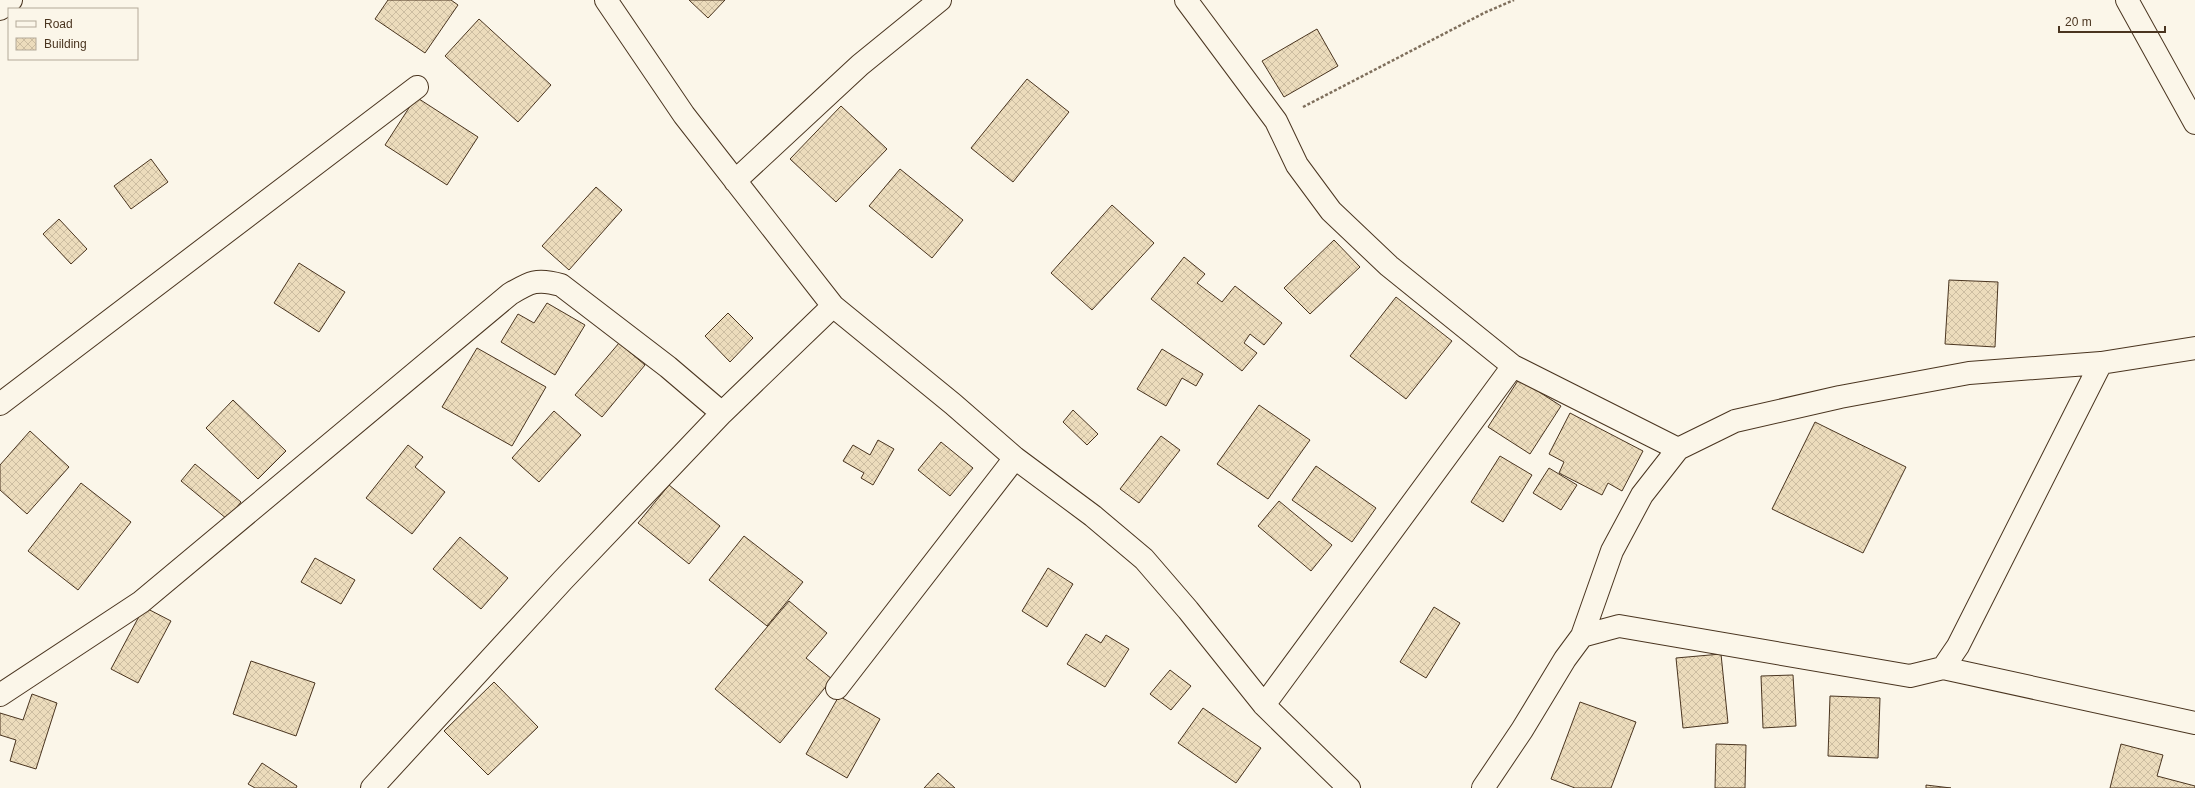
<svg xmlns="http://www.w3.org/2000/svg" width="2195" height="788" font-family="Arial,sans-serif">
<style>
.building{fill:url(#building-cross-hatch);stroke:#4a3520}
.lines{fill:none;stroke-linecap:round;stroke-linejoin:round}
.minor-casing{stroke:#4a3520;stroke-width:24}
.path{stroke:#7f6f5c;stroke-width:2.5;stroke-dasharray:3 2;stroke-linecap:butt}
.minor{stroke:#fbf6e9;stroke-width:22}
</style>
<defs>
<pattern id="building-cross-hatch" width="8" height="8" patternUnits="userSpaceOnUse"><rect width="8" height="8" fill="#ecdcbc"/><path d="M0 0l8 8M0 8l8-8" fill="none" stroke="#ccbda1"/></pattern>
</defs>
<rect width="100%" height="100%" fill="#fbf6e9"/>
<path class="building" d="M388,0H451L458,5L425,53L375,19Z
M689,0H725L708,18Z
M479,19L551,85L518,122L445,56Z
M1317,29L1338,66L1284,97L1262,61Z
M1027,79L1069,112L1013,182L971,148Z
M416,97L478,137L447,185L385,145Z
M841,106L887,149L836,202L790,159Z
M151,159L168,182L131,209L114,186Z
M900,169L963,220L932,258L869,206Z
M596,187L622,210L569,270L542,246Z
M1112,205L1154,243L1092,310L1051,273Z
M59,219L87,249L71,264L43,234Z
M1334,240L1360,267L1310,314L1284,288Z
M1184,257L1205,274L1197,283L1222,302L1235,286L1282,323L1264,345L1250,334L1244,343L1257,353L1242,371L1151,299Z
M299,263L345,292L319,332L274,303Z
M1949,280L1998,282L1995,347L1945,344Z
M1396,297L1452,341L1406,399L1350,356Z
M547,303L585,325L555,375L501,342L518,314L534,323Z
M728,313L753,338L730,362L705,336Z
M619,343L645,365L602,417L575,395Z
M477,348L546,387L512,446L442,407Z
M1162,349L1203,374L1196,386L1182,378L1166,406L1137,389Z
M1519,379L1561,406L1530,454L1488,427Z
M233,400L286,451L258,479L206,428Z
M1259,405L1310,440L1268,499L1217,464Z
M1073,410L1098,434L1087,445L1063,422Z
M554,411L581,435L539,482L512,458Z
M1570,413L1643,451L1622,491L1608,483L1602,495L1559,473L1564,462L1549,454Z
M1815,422L1906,467L1863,553L1772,509Z
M30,431L69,467L27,514L0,490V465Z
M1161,436L1180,450L1139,503L1120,489Z
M878,440L894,449L873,485L861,478L864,473L843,461L853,445L870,455Z
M941,442L973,468L950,496L918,470Z
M408,445L423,457L415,467L445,492L412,534L366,498Z
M1500,456L1532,475L1503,522L1471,502Z
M195,464L241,502L227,519L181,481Z
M1316,466L1376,508L1352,542L1292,500Z
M1549,468L1577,485L1561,510L1533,493Z
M81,483L131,522L78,590L28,551Z
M669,485L720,526L689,564L638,523Z
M1279,501L1332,545L1311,571L1258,526Z
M744,536L803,582L767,626L709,580Z
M460,537L508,578L481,609L433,569Z
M315,558L355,580L341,604L301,582Z
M1048,568L1073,584L1047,627L1022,611Z
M789,601L827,633L806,658L832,679L780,743L715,689Z
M144,607L171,621L138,683L111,669Z
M1434,607L1460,623L1426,678L1400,662Z
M1086,634L1101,643L1106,635L1129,649L1105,687L1067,664Z
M1721,654L1728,723L1683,728L1676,658Z
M251,661L315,683L296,736L233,714Z
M1170,670L1191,686L1171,710L1150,694Z
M1793,675L1796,726L1763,728L1761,676Z
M494,682L538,727L488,775L444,731Z
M32,694L57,703L36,769L10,761L16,740L0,735V713L23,720Z
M839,696L880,719L847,778L806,754Z
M1830,696L1880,698L1878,758L1828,756Z
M1580,702L1636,722L1611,788H1575L1551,779Z
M1203,708L1261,748L1236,783L1178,743Z
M1716,744L1746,745L1745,788H1715Z
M2121,744L2163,755L2157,776L2195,786V788H2110Z
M262,763L297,786L296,788H255L248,784Z
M938,773L955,788H924Z
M1926,785L1951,788H1926Z"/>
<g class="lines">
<g class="minor-casing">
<path id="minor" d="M606,0L684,115L833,306L953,404L1015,458L1093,516L1144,559L1188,610L1264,705L1349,788
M1186,0L1276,121L1297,165L1331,211L1389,266L1513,366L1678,449
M2127,0L2195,123
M0,9L11,0
M735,181L860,65L940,0
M0,404L417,87
M1582,636L1612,551L1642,495L1678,449L1735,421L1840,397L1969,373L2101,363L2195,348
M1943,668L2195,723
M837,688L1015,458
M0,695L141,602L510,294C530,282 537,278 561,285L668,367L722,413
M1264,705L1513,366
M372,788L563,580L722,413L833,306
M1483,788L1522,730L1565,659L1582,636L1619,626L1910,676L1943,668L1958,646L2101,363"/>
</g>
<path class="path" d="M1303,107L1486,12L1514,0"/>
<use href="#minor" class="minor"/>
</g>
<rect x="8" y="8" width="130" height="52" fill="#fbf6e9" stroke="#b4a999"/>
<rect x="16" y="21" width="20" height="6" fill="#fbf6e9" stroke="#b4a999"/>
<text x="44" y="28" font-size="12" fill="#4a3520">Road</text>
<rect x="16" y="38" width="20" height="12" fill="url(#building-cross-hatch)" stroke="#b4a999"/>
<text x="44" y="48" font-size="12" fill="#4a3520">Building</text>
<path d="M2059 26v6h106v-6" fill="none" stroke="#4a3520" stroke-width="2"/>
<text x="2065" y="26" font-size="12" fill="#4a3520" stroke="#fbf6e9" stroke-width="3" paint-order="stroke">20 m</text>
</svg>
